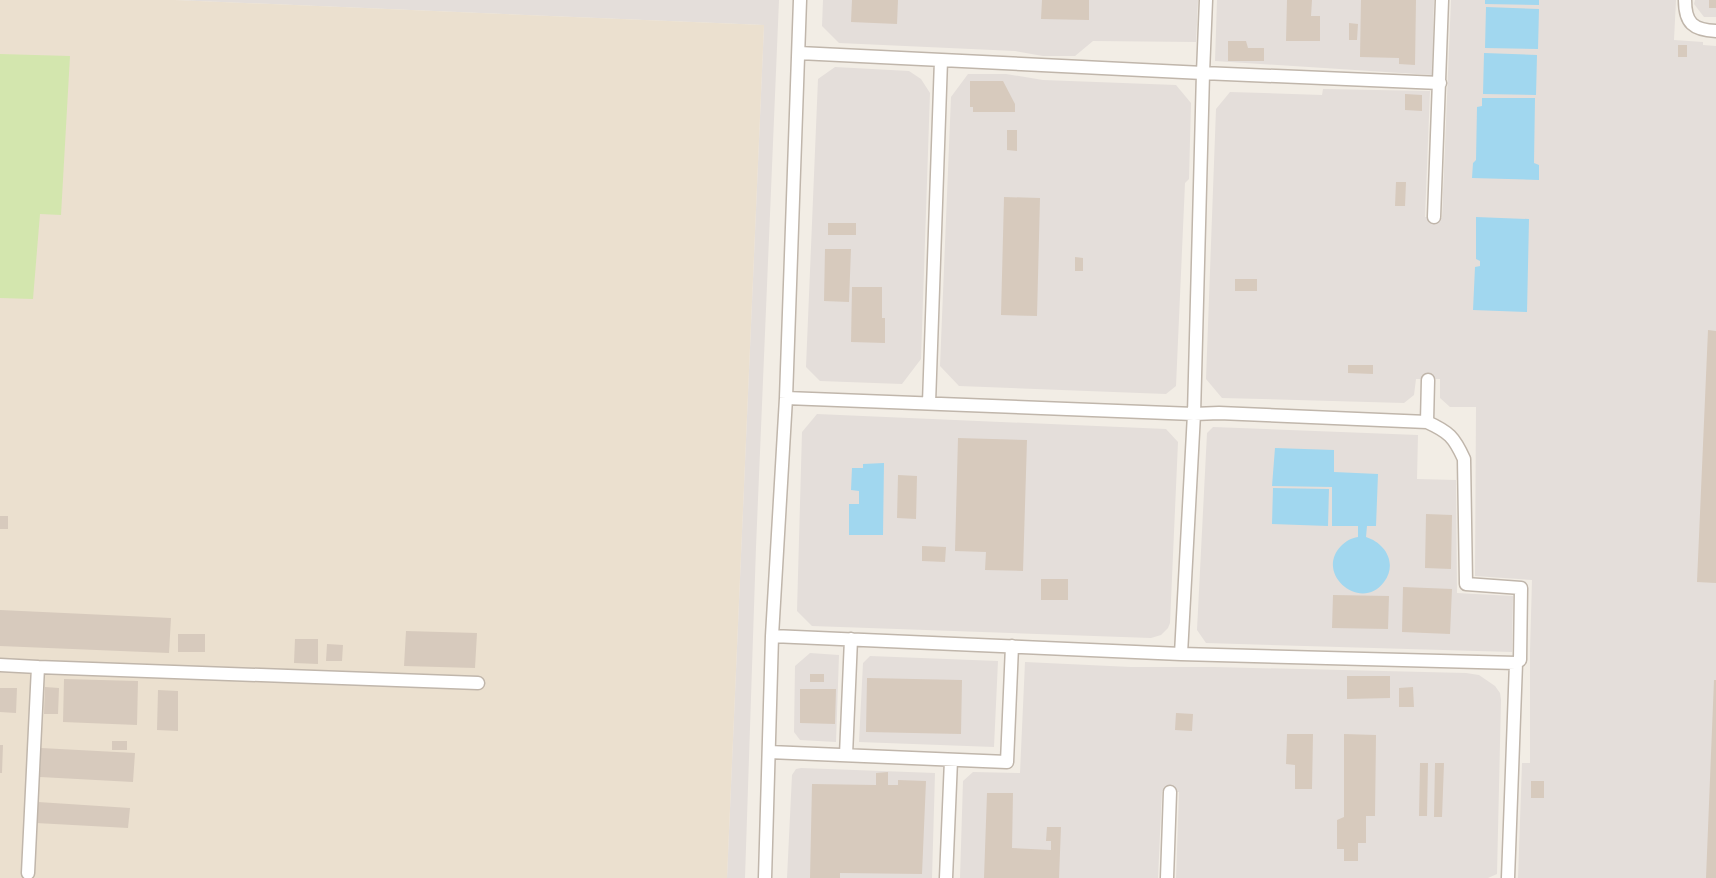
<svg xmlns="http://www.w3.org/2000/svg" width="1716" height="878" font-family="Montserrat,sans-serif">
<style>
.industrial{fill:#e4deda}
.education{fill:#ebe0cf}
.green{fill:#d3e6ae}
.water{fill:#a1d7ef}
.building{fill:#d7cabd}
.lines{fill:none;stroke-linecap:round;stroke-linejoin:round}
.lane-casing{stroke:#c0b6ab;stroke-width:15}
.lane{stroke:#fff;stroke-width:12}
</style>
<rect width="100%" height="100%" fill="#f2ede5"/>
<path class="industrial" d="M175,0H779L756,547L745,878H727L764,25Z
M823,0H1198L1196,42L1093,41L1075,56H1043L1015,51L839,43L822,26Z
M1217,0H1434L1432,75L1215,61Z
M1451,0H1676L1674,40L1703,42V45L1716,46V878H1518L1522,763H1530V651L1532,580L1475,576L1476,407H1450L1440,398V379H1416L1414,395L1404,403L1222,398L1206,379L1216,109L1230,92L1322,95L1323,89L1430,91L1425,217L1442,218Z
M1695,0H1716V17H1704L1694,4Z
M835,67L909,71L921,79L930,93L921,359L902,384L820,381L806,367L818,79Z
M968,74H1006L1043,80L1176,85L1191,103L1189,179L1185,183L1176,386L1166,394L959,386L940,366L951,97Z
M817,414L1166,429L1178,442L1170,623L1168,628L1161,635L1151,638L812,626L797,611L802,432Z
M1213,427L1418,435L1417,479L1456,480L1457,593L1513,596L1512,652L1206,643L1197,630L1207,433Z
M810,653L839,655L836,742L800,740L794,732L795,666Z
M870,656L998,661L994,747L859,742L863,663Z
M1025,662L1131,667H1214L1466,673L1479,675L1495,686L1500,693L1501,700L1497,874L1488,878H1176L1179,792L1162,791L1158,878H960L963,781L973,772L1020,773Z
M801,768L935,773L932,878H787L792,775L796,769Z"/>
<path class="education" d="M0,0H175L764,25L727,878H0Z"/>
<path class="green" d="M0,54L70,56L61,215L40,214L33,299L0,298Z"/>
<path class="water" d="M1485,0H1539V5L1485,4Z
M1486,7L1539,9L1538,49L1485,48Z
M1484,53L1537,55L1536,95L1483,94Z
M1482,98H1535L1534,163L1539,165V180L1472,178L1473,163L1476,160L1477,107L1482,106Z
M1476,217L1529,219L1527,312L1473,310L1475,267L1480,266V261L1476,259Z
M1275,448L1334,450V472L1378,474L1376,526H1367L1366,537C1385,543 1398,563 1384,582C1361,613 1314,574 1341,546C1346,541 1351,538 1358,537V526H1332V487L1272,486Z
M884,463L883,535H849V504H859V491L851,490L852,468H863V464Z
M1273,488L1329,489L1328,526L1272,524Z"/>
<path class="building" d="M852,0H898L897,24L851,22Z
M1042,0H1089V20L1041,19Z
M1287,0H1312L1311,16H1320V41H1286Z
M1361,0H1416L1415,65L1399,64V58L1360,57Z
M1709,0H1716V8H1709Z
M1349,23L1358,24L1357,40H1349Z
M1228,41H1246L1248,48H1264V61H1228Z
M1678,45H1687V57H1678Z
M970,81H1003L1015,104V112H973V107H970Z
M1405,94L1422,95V111L1405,110Z
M1007,130H1017V151L1007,150Z
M1396,182H1406L1405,206H1395Z
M1004,197L1040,198L1037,316L1001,315Z
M828,223H856V235H828Z
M825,249H851L849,302L824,301Z
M1075,257L1083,258V271H1075Z
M1235,279H1257V291H1235Z
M852,287H882V318H885V343L851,342Z
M1708,330L1716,331V583L1697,582Z
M1348,365H1373V374L1348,373Z
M958,438L1027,440L1023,571L985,570L986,552L955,551Z
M898,475L917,476L916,519L897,518Z
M1426,514L1452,515L1451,569L1425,568Z
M0,516H8V529H0Z
M922,546L946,547L945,562L922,561Z
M1041,579H1068V600H1041Z
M1403,587L1452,589L1450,634L1402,632Z
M1333,595L1389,596L1388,629L1332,628Z
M0,610L171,618L169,653L0,646Z
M406,631L477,633L475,668L404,666Z
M178,634H205V652H178Z
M295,639H318V664L294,663Z
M327,644L343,645L342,661H326Z
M810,674H824V682H810Z
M1347,676H1390V698L1347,699Z
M867,678L962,680L961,734L866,732Z
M64,679L138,681L137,725L63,722Z
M1714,680H1716V878H1706Z
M45,687L59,688L58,714H44Z
M1413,687L1414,707H1399V688Z
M0,688H17L16,713L0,712Z
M800,689H836L835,724L800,723Z
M158,690L178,691V731L157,730Z
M1176,713L1193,714L1192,731L1175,730Z
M1287,734H1313L1312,789H1295V765L1286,764Z
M1344,734L1376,735L1375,816H1366V843H1358V861H1344V849H1337V820L1344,817Z
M112,741H127V750H112Z
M0,745H3L2,773H0Z
M41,748L135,753L133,782L40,777Z
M1420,763H1428L1427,816H1419Z
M1435,763H1444L1442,817H1434Z
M888,772V785H898V780L926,781L922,874L840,873V878H810L812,784L876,785V773Z
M1531,781H1544V798H1531Z
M987,793H1013L1012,848L1051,850V841H1046L1047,827H1061L1059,878H984Z
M38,802L130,808L128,828L36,823Z"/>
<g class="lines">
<g class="lane-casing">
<path id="lane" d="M1685,0C1685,23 1693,30 1716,31
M799,53L1203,73L1440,83
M1434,217L1442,0
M786,398L1194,414L1219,413L1427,422C1449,432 1454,437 1464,459L1466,584L1521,588L1520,660L1516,663
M929,403L941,60
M1427,422L1428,380
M772,636L1181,654L1516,663L1508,878
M1181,654L1194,414L1203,73L1206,0
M0,665L38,667
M769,752L1007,762L1012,646
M846,755L851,639
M28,873L38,667L478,683
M765,878L772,636L786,398L800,0
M946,878L951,760
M1167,878L1170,792"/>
</g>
<use href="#lane" class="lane"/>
</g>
</svg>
